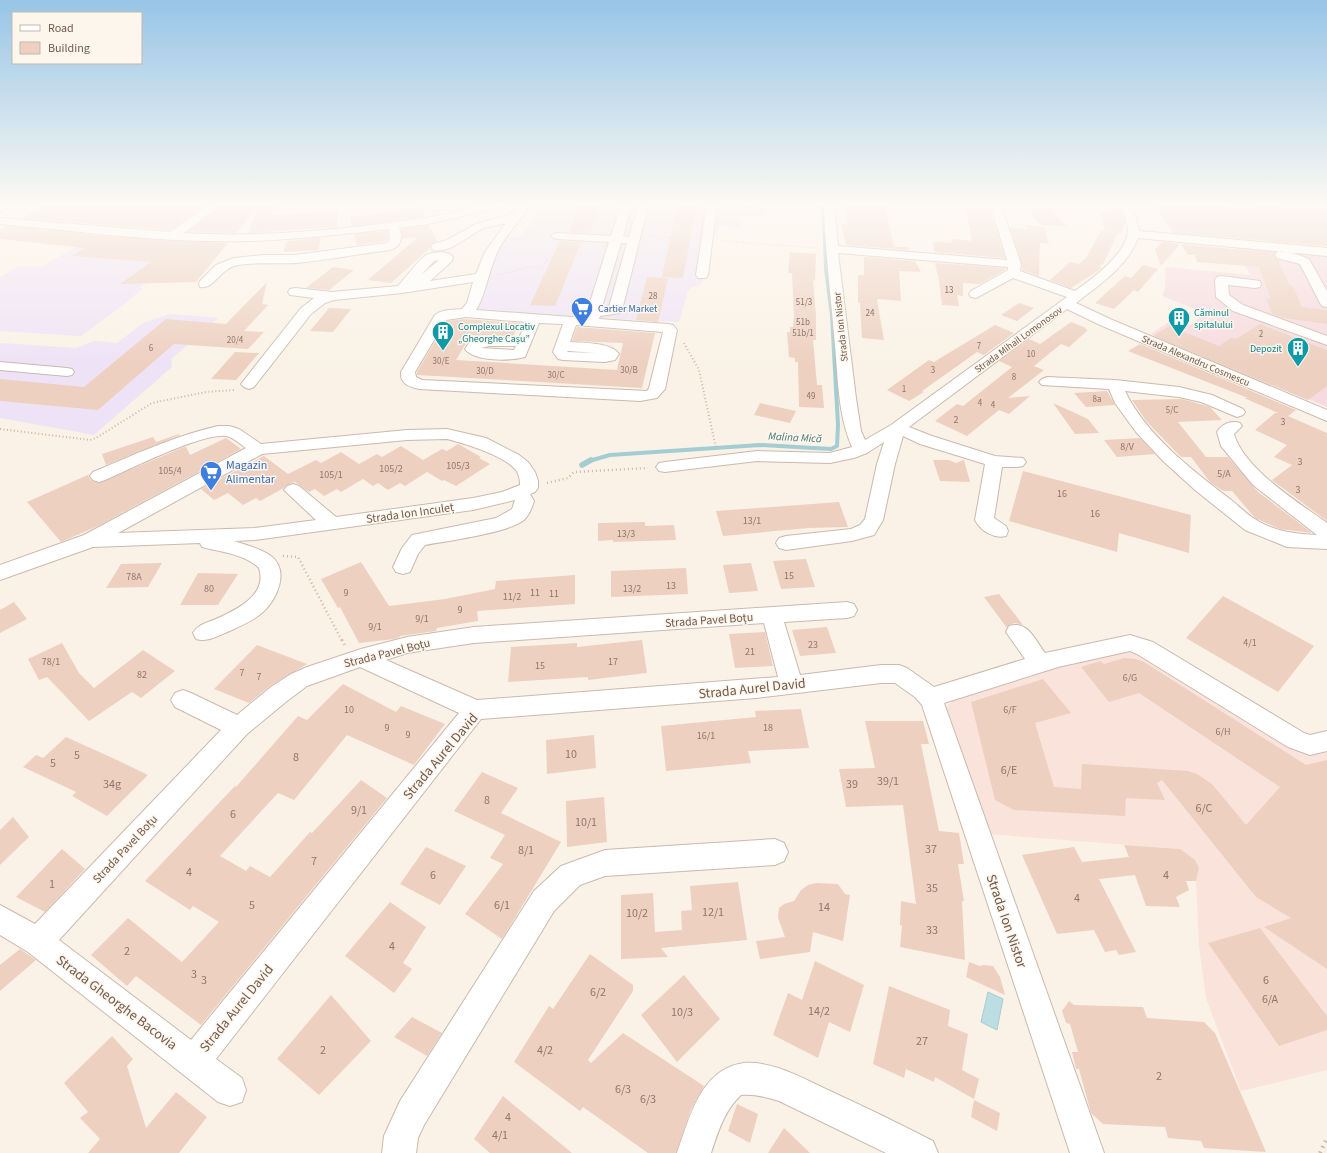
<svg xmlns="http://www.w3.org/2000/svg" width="1327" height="1153" font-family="'Source Sans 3',sans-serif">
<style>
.commercial{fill:#f9e3db}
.education{fill:#eee3f6}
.medical{fill:#f7dadf}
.water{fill:#bcdee2;stroke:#a3cdd3}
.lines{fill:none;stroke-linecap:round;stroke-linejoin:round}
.stream-far2{stroke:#a3cdd3;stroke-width:3.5}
.stream-far1{stroke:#a3cdd3;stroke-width:4}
.stream{stroke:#a3cdd3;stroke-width:5.5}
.building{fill:#edd0c0}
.minor-casing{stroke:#cbb9ad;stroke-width:2}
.path-far4{stroke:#d2b4a3;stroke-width:1.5;stroke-dasharray:0.5 2;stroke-linecap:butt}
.path-far3{stroke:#d2b4a3;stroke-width:2;stroke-dasharray:1 2.5;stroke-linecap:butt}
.path-far2{stroke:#d2b4a3;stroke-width:2.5;stroke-dasharray:1 3;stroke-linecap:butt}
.path-far1{stroke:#d2b4a3;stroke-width:3;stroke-dasharray:1 3.5;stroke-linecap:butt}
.path{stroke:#d2b4a3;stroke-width:4;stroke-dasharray:1.5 4.5;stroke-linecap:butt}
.minor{fill:#fff;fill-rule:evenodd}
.labels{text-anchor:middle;stroke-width:3;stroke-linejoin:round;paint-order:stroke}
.far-number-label{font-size:9px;fill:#90776a}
.far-shop-label{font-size:10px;fill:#366cbe;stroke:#fdf6ec;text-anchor:start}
.far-culture-label{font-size:10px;fill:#0d838f;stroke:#fdf6ec;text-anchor:start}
.far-street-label{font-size:10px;fill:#71594d;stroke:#fdf6ec}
.number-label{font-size:10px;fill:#90776a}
.far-water-label{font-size:11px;font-style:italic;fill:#46757b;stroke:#fdf6ec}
.shop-label{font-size:12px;fill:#366cbe;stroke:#fdf6ec;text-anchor:start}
.street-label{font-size:12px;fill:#71594d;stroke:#fdf6ec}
.near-number-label{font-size:12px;fill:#90776a}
.near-street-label{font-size:14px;fill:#71594d;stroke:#fdf6ec}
</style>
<rect width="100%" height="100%" fill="#faf2e6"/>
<path class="commercial" d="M1127,648L1140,651L1303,751L1324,752L1327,750V1070L1241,1091L1206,998L1199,946L1196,881L1199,868L1180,849L988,834L946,708L956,697L1056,665Z"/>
<path class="education" d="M418,203H493L423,215L417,207L414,206L419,205Z
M532,203H766V216H739L741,226L737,229L720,225L717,235H714L711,243L705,277L699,286L692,287L688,291L679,322L477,312L495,251L508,237H521L536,215L526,214Z
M96,234L202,242L146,284H143L140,288L142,289L127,302L81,336L0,331V277L19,266L42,267Z
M170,314L219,318L171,359L172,367L94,435L0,418V344L2,343L76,348L94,341L117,343L143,323Z"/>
<path class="medical" d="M1235,246L1327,254V407L1151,334L1170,321L1191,325L1205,313L1162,296L1165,289L1166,267L1250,275Z"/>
<path class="water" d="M988,992L1003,999L997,1030L981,1022Z"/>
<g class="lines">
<path class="stream-far2" d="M823,203L826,271L832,317"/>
<path class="stream-far1" d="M589,461L610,455L760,445L831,449L837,446L838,425L832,316"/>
<path class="stream" d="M582,465L591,460"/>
</g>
<path class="building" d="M51,203H148L179,205L181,203H209L170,230L22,218Z
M225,203L280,204L269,215L339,211L337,227L249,233L257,208L236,233L188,232Z
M678,203H697L683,278L662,277Z
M843,203L885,205L894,247H908L909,250L846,245L841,224H848Z
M1153,203H1202L1207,207L1256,208L1253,206L1327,210V246L1173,233Z
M579,206L600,207L590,233L569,232Z
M965,207L990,209L1005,258L934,252L933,241L952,243V239L972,241Z
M421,208L425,217L366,224L352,226L350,217Z
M1028,209H1052L1066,226L1041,225Z
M1118,209L1125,221L1122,233H1118L1103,264L1099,267L1102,268L1071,288L1050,280L1070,262L1079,264L1086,258L1101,231H1105L1101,212Z
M429,225L437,241L432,243L430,248L391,283L368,280L418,237L402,239L401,229Z
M1026,225L1044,227L1049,244L1040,243L1039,276L1022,270V264L1010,228L1027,229Z
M7,226L155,240L228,243L196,282L120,284L151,262L72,256L85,248L0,239V230Z
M388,231V239L386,241L357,245L354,234Z
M321,238L318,250L283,252L287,241Z
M560,241L581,242L555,306L530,305Z
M1162,242L1180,244L1161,266L1155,249Z
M1181,244L1274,253V256L1278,260L1289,285L1293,286L1302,307L1327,310V324L1283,318L1272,314L1266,298L1271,299L1259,267L1197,262L1195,255H1188Z
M790,252L816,254L815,281L813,280L816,316V340H813L817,385H822L824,408L799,407L798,362H795V358L789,357L787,332H790V327H793L794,316L792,273H788Z
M864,257L915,261L921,272L899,271L901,301L879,299L877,300L884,340L862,338L860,303H858V275H864Z
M935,263L1006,268V269L980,284L963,283V296L957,295L959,306L942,305L938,274L937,273Z
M1143,265L1158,269L1138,292L1134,290L1114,309L1095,303L1125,276L1131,278Z
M333,267L354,270L329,290L306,288Z
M647,277L668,278L658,322L636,320Z
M267,282L262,304L268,305L244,331L264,332L248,349L174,344L98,410L0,401V379L84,387L166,319L226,324Z
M1019,303L1034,308L1017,321L1001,315Z
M329,308L351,309L333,332L310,331Z
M463,319L520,323L513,336L471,335L456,360L617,370L623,343L572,341L577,327L655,333L642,388L417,375V372L447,321Z
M1071,322L1086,328L1085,329L1088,330L1069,347L1061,344L1034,366L1044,370L1008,398L1030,396L1009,414L999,410L967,436L935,421L957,404L963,406L1012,367L999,361L1029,339L1040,344Z
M1260,324L1327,350V386L1308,400L1153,336L1169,326L1219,346L1231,338L1236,339Z
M995,325L1014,333L984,355L977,352L922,391L924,392L909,401L887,390L929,360L934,362Z
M1140,344L1296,410L1288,416L1327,433V521L1272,480L1292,465L1274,457L1287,445L1255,430L1275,413H1278L1244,398H1248L1128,351Z
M235,352L259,353L236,380L211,379Z
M1107,391L1115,405L1086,407L1074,393Z
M1182,399L1210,407L1222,420L1178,422L1206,457H1181L1146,421L1132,400Z
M760,403L796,411L790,423L754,415Z
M1053,403L1088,419L1099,433L1075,434Z
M179,434L180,435L106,465L102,454L153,437L156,442Z
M226,438L241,449L98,526L61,542L27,502L90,474L88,476L92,481L99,483L184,447H186L190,455Z
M1140,438L1155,454L1117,457L1104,440Z
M458,444L481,457L479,458L490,464L456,486L444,480L442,481L427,472L405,486L400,483L388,490L378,483L373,486L363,479L341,492L337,489L324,496L315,489L309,492L295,482L287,485L284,488L260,501L256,498L243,505L228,493L214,500L201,489L264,456L288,474L316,460L321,463L341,452L359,464L377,454L382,457L401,446L423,460L442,449L447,451Z
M1191,457H1228L1257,491L1312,533L1280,529L1255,518L1232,491H1223L1210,482Z
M933,460H949L956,463L964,460L970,482L940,481Z
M1023,471L1191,515L1189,553L1119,533L1117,552L1009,521Z
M839,502L848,527L808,528L723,536L716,511Z
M645,522V526L674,525L676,540L613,542V540L598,541V523Z
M806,559L815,587L781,589L773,561Z
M361,562L389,606L445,599L495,589L496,581L575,575V604L477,611L478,621L437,628L436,631L400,636V637L394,639L359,643L340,607L338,608L321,579Z
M162,563L148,587L106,588L121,564Z
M751,563L758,591L729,593L723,565Z
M686,568L688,594L611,597V571Z
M198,573L238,574L218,605H180Z
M999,594L1023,625L1015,623L1009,625L1007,628L984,597Z
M1223,596L1314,646L1278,692L1186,638Z
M14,602L27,619L0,633V610Z
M827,627L836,653L800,656L792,630Z
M765,632L773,666L735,668L729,634Z
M642,640L647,673L588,680V677L508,682L511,647L577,643V647Z
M62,643L79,673L94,688L143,650L175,671L141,698L132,692L89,721L47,677L39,680L28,659Z
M257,645L307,664L270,686L249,703L214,689Z
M1124,658L1136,659L1144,662L1306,765L1327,760V969L1264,927L1291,918L1256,897L1162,780L1157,783L1165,800L1126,798L1125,816L1014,810L995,800L971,702L1043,679L1071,713L1035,723L1054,787L1081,789L1082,764L1188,771L1197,774L1212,784L1246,825L1280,787L1139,693L1109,702L1081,667L1100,661L1104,664Z
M343,684L396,712L401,706L445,724L414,765L347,735L294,800L278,793L220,856L246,871L250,866L270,877L310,832L312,833L361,780L387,798L201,1025L136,976L127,986L91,955L128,918L182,962L219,922L193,906L190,910L145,881L235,786L236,787L298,716L307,720Z
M801,709L809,748L748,751L751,763L666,771L661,726L756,717L755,711Z
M865,721H923L929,744H921L939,831L959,833L964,864H958L964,901H962L965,960L900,947L902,926L900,925L901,901L916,904L903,805L846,807L839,769L875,768Z
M594,735L596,768L547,774L546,740Z
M66,737L117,760L148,775L107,816L72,796L76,792L23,767L36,755L43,758Z
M482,772L518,788L501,813L561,842L502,939L465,914L503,864L490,858L505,835L454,811Z
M604,797L607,842L567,847L566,801Z
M13,817L29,837L0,865V830Z
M1124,845L1180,849L1195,860L1199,868L1196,881H1186L1189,890L1176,897L1180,907L1146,906L1135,875L1099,879L1136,952L1119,955L1116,950L1105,952L1094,930L1057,934L1022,855L1074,847L1082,862L1129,857Z
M426,847L466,866L440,905L400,884Z
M62,849L85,869L45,912L16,897Z
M738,882L747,940L661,948L668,957L621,959V895L653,893L655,932L682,930L681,911L692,910L690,886Z
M816,883L838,884L845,894L850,895L843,941L813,932L810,952L760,959L756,941L785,937L778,918L779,908L784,904L794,901L801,890L808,885Z
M390,902L426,927L403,963L412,969L394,993L345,956Z
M1260,928L1327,1016V1030L1279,1046L1208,943Z
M20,949L36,960L0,991V965Z
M590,954L633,985V991L588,1060L591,1063L623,1033L704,1086L691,1110L676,1153H648L583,1107L580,1111L514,1062L549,1006L553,1009Z
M815,961L864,985L850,1032L829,1022L818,1058L773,1035L788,993L802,1000Z
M969,962L980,966L983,965L993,966L1000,977L1005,995L966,977Z
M684,975L720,1019L677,1062L641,1015Z
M889,986L950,1010L948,1026L968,1034L962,1070L979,1079L974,1099L935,1077L934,1082L906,1069L904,1078L873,1064Z
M331,995L371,1041L319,1095L277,1059Z
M1069,1001L1074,1005L1143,1007L1147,1018L1204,1022L1215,1033L1266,1152L1204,1148L1201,1141L1168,1138L1165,1127L1103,1124L1091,1113L1079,1069H1076L1072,1052H1078L1070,1024L1066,1023L1062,1011Z
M412,1017L442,1033L427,1056L394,1037Z
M112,1036L133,1059L127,1066L146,1128L176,1092L207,1117L179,1153H88L100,1139L80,1118L88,1112L64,1083Z
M503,1096L572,1153H490L474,1139Z
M974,1100L1000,1113L997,1131L971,1117Z
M737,1104L758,1114L750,1143L728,1131Z
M784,1128L810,1153H768Z"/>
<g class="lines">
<g class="minor-casing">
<path id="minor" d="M3,203H16L15,205L0,212V205Z
M212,203H224L184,233C264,238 346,229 426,218C455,214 483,202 512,203L511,205L428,224L399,228C403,238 401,247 390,250C359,254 327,260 296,263C277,264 257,262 238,265C220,268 214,290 200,287L199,284L200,281L216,265L234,258L264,255H295L387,243L390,239L389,229C328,236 267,243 206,241C138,240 69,230 0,224V218L170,232Z
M520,203H530L523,215L524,216L520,219C512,230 502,241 497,253C489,270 485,297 476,310L585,318L609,242L557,239L553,238L551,236L553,234L557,233L611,236L622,203H632L623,236L629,237L639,203H649L622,310L620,313L600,316L599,319L668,324L673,325L677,330L665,389L657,398L640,401L419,389C408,386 400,384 401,372L435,315C442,309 453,310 462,309L467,303L473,282L402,293L334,300L325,303L311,314L254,387L249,389L244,387L241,384L301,308L314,298L290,295L288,292L290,289L295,288L332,292L398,286C404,279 420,259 426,255C433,252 448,250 453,257L452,261L430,281L476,274L485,252L506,223C499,225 491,226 484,228C468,235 451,254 433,250L431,247L433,244L447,240L476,224L512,214ZM621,243H627L609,307H602ZM439,260L421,275L434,261ZM466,317L526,322L519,338H489L469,343L465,349C474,362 511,361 525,357L539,323L563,324L553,352L558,359L563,360L605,362L615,360L619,354C611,342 583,343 570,342L576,325L663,332L649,388L647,391L422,380L416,377L415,372L446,320ZM489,346H516L514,350L481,348ZM568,351L597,353H598L567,352Z
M707,203H717L708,275L706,278H698L696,275Z
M744,203H754V204L749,207L745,206Z
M824,203H834L838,246L1007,260L990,203H1000L1021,264L1020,271L1075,291C1092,279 1126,254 1128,232C1128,221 1122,211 1117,203H1127L1136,218L1139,231L1327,248V256L1138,238C1127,267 1099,285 1076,303L1110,319L1327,410V421L1100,325L1067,309L909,427L932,436L995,456L1023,458L1026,462L1023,466L1017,467H1002L994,518L1006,526L1008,531L1006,536C993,539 981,531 975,520L985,464L920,444L903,436L895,464L883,520L874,535L852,541L786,550L779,548L776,543L779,538L786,536L851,529L860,525L865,519L877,464L884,442L867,453L854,458L830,463L757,461L665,472L659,471L656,467L659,463L665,462L757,451L830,453L852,447C838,415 838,379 835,345C831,298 825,250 824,203ZM838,253L1008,267V270L971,291L969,294L971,297L976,298L1013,278L1067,297L891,425L865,440L861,431L856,398Z
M1281,251L1296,254L1309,259L1327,291V307L1322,306L1320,303L1300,264L1277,258L1275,255L1277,252Z
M1221,276L1260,281L1261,284L1260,287L1255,288L1228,285L1229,295L1243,305L1327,336V345L1233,311L1216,297L1215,280L1217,277Z
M0,362L67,368L72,369L74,372L72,375L67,376L0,370Z
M1047,377L1115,380L1179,387L1212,395L1243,409L1245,412L1243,415L1237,417L1201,402L1179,397L1125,391C1145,434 1193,471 1230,499C1239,506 1248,516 1258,521C1277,532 1296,534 1317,535L1253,485L1221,446L1217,432C1222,424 1231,420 1240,423L1242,426L1234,434C1244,469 1298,502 1327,523V549L1287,547L1245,530L1195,490L1163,461L1136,432L1115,403L1109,389L1042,385L1039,382L1042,379Z
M218,426H229L239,429L261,444L407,430L447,429L486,438L519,455L528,462L535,472L538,481V488L535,492L530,494L534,501C532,508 529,515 524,520C508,533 447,541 425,545L418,554L410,572L403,574L396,572L393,567L402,548L412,535L496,518L512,509L515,500L473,510L255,540L234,541C246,545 260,548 271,556C290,571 277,599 263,612C252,622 238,627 225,633C215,637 207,642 196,639L193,633C198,624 207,623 216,619C236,610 268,595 259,568C245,554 221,552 202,547L200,543L93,547L0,580V565L84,535L246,448C240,444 233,437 226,436C201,433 131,469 105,480L99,482L93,480L90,476L93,472C134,455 174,436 218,426ZM447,439C466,444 503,455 516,470C519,474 520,480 520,485L502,492L473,498L336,517L299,486L293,484L287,486L284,490L316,520L255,528L118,533L262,454L407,440Z
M847,602L854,604L857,610L854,616L847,618L784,622L800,675L881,665H899L907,668L934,687L1025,659L1006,632L1009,626C1028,620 1035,640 1045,653L1130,635L1153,642L1304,733L1310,735L1327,731V751L1310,755L1288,747L1137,654L1130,651L1058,667L944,703L1104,1153H1070L922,705L915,697L895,683H881L756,698L481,719L216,1059L242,1078L246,1090L242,1102L230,1106L218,1102L28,952L0,935V905L35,924L221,730L175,707L171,700L175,693L183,690L191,693L237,715L271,687L291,674L307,667L361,649L407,637L474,627ZM764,623L778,677L477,700L386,660L407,653L474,643ZM360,667L459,713L191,1040L59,940L247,734L287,701L307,686Z
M775,839L784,843L788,852L784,861L775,865L605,876L580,885L554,911L424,1125L418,1138L416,1153H382L384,1136L400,1101L534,891L561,866L605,850Z
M744,1063C774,1061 802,1078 828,1090C863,1106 898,1123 933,1141L938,1153H886L779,1101C767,1097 754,1094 741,1095C724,1111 718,1132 711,1153H677C690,1118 700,1069 744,1063Z"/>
</g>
<path class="path-far4" d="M649,236L694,239
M721,241L818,248
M498,275L529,267L542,268L548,257"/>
<path class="path-far3" d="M684,343L699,370L716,448
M0,429L90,440L96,438L152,403L206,392L235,390"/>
<path class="path-far2" d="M547,483L568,478L574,472L648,468
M283,556L298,557L342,641"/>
<path class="path-far1" d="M342,640L345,646"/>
<path class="path" d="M1320,1153L1327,1138"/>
<use href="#minor" class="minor"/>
</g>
<linearGradient id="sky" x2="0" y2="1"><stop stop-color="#96c5e6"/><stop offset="0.56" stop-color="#fdf9f4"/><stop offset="1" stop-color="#fdf9f4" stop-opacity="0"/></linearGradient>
<rect width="1327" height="364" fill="url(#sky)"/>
<defs>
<g id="supermarket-pin" transform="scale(1.15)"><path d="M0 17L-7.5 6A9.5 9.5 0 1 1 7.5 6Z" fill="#3f7fe0" stroke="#fdf6ec"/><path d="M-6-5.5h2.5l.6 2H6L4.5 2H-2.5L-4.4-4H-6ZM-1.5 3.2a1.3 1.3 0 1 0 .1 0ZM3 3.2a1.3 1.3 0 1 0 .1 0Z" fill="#fff"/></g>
<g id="building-pin" transform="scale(1.15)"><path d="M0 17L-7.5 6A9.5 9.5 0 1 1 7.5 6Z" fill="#0f9aa8" stroke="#fdf6ec"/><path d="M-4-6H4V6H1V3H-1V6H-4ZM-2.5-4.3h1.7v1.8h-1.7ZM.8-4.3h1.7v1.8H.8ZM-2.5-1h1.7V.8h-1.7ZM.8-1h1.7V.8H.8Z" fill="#fff"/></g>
</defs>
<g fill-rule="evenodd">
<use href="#supermarket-pin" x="582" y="308"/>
<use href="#building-pin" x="1179" y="318"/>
<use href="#building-pin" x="443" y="332"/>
<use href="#building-pin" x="1298" y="348"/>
<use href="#supermarket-pin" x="211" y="472"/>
</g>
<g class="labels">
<g class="far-number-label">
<text x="949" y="293">13</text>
<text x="653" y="299">28</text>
<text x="804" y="305">51/3</text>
<text x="870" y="316">24</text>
<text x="803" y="325">51b</text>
<text x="803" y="336">51b/1</text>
<text x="1261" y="337">2</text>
<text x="235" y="343">20/4</text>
<text x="979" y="349">7</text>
<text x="151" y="351">6</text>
<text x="1031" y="357">10</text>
<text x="441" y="364">30/E</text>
<text x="629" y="373">30/B</text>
<text x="933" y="373">3</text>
<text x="485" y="374">30/D</text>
<text x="556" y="378">30/C</text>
<text x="1014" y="380">8</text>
<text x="904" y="392">1</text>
<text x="811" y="399">49</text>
<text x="1097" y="402">8a</text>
<text x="980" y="406">4</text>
<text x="993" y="408">4</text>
<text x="1172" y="413">5/C</text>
</g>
<g class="far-shop-label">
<text x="598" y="312">Cartier Market</text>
</g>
<g class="far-culture-label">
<text x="1194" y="316">Căminul<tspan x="1194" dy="12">spitalului</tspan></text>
<text x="458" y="330">Complexul Locativ<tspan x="458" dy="12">„Gheorghe Cașu”</tspan></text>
<text x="1282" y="352" text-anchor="end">Depozit</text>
</g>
<g class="far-street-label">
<text transform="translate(840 327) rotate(-96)" y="4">Strada Ion Nistor</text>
<text transform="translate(1018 339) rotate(-36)" y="4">Strada Mihail Lomonosov</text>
<text transform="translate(1196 360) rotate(23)" y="4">Strada Alexandru Cosmescu</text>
</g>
<g class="number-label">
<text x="956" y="423">2</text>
<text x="1283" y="425">3</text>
<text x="1127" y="450">8/V</text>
<text x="1300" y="465">3</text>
<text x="458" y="469">105/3</text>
<text x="391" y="472">105/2</text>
<text x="170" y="474">105/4</text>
<text x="1224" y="477">5/A</text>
<text x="331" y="478">105/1</text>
<text x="1298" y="493">3</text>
<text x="1062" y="497">16</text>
<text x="1095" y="517">16</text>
<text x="752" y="524">13/1</text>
<text x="626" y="537">13/3</text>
<text x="789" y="579">15</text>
<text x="134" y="580">78A</text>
<text x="671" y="589">13</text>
<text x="209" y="592">80</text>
<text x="632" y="592">13/2</text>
<text x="346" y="596">9</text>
<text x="535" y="596">11</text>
<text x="554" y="597">11</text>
<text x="512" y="600">11/2</text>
<text x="460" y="613">9</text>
<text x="422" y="622">9/1</text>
<text x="375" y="630">9/1</text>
<text x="1250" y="646">4/1</text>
<text x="813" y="648">23</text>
<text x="750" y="655">21</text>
<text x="51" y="665">78/1</text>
<text x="613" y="665">17</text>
<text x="540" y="669">15</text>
<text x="242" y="676">7</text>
<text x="142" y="678">82</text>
<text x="259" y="680">7</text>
<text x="1130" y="681">6/G</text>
<text x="349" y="713">10</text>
<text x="1010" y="713">6/F</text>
<text x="387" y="731">9</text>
<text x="768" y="731">18</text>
<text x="1223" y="735">6/H</text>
<text x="408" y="738">9</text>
<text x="706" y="739">16/1</text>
</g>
<g class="far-water-label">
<text transform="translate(795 437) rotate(3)" y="4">Malina Mică</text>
</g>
<g class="shop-label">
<text x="226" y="469">Magazin<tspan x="226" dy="14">Alimentar</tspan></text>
</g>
<g class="street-label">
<text transform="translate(410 513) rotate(-8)" y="4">Strada Ion Inculeț</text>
<text transform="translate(709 620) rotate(-4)" y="4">Strada Pavel Boțu</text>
<text transform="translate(387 653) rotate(-14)" y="4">Strada Pavel Boțu</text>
<text transform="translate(125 849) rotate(-47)" y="4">Strada Pavel Boțu</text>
</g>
<g class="near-number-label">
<text x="571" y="758">10</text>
<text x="77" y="759">5</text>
<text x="296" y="761">8</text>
<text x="53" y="767">5</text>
<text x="1009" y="774">6/E</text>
<text x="888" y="785">39/1</text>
<text x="112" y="788">34g</text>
<text x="852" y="788">39</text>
<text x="487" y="804">8</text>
<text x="1204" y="812">6/C</text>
<text x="359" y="814">9/1</text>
<text x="233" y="818">6</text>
<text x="586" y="826">10/1</text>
<text x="931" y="853">37</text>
<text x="526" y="854">8/1</text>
<text x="314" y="865">7</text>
<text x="189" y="876">4</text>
<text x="433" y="879">6</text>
<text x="1166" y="879">4</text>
<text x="52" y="888">1</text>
<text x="932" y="892">35</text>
<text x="1077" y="902">4</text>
<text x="252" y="909">5</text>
<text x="502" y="909">6/1</text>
<text x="824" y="911">14</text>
<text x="713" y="916">12/1</text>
<text x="637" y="917">10/2</text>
<text x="932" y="934">33</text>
<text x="392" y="950">4</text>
<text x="127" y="955">2</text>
<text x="194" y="978">3</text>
<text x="204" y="984">3</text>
<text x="1266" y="984">6</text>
<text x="598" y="996">6/2</text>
<text x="1270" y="1003">6/A</text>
<text x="819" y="1015">14/2</text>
<text x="682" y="1016">10/3</text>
<text x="922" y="1045">27</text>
<text x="323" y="1054">2</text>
<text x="545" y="1054">4/2</text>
<text x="1159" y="1080">2</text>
<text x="623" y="1093">6/3</text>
<text x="648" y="1103">6/3</text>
<text x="508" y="1121">4</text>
<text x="500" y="1139">4/1</text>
</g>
<g class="near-street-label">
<text transform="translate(752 688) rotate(-6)" y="5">Strada Aurel David</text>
<text transform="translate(440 756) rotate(-50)" y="5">Strada Aurel David</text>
<text transform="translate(1007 921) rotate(71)" y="5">Strada Ion Nistor</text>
<text transform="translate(117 1002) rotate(37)" y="5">Strada Gheorghe Bacovia</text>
<text transform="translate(236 1008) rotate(-51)" y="5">Strada Aurel David</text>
</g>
</g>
<rect x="12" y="12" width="130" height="52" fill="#fdf6ec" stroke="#c5b7ac"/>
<rect x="20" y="25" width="20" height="6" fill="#ffffff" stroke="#c5b7ac"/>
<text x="48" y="32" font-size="12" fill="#71594d">Road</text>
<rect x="20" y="42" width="20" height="12" fill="#edd0c0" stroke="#c5b7ac"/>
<text x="48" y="52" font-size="12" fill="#71594d">Building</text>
</svg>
